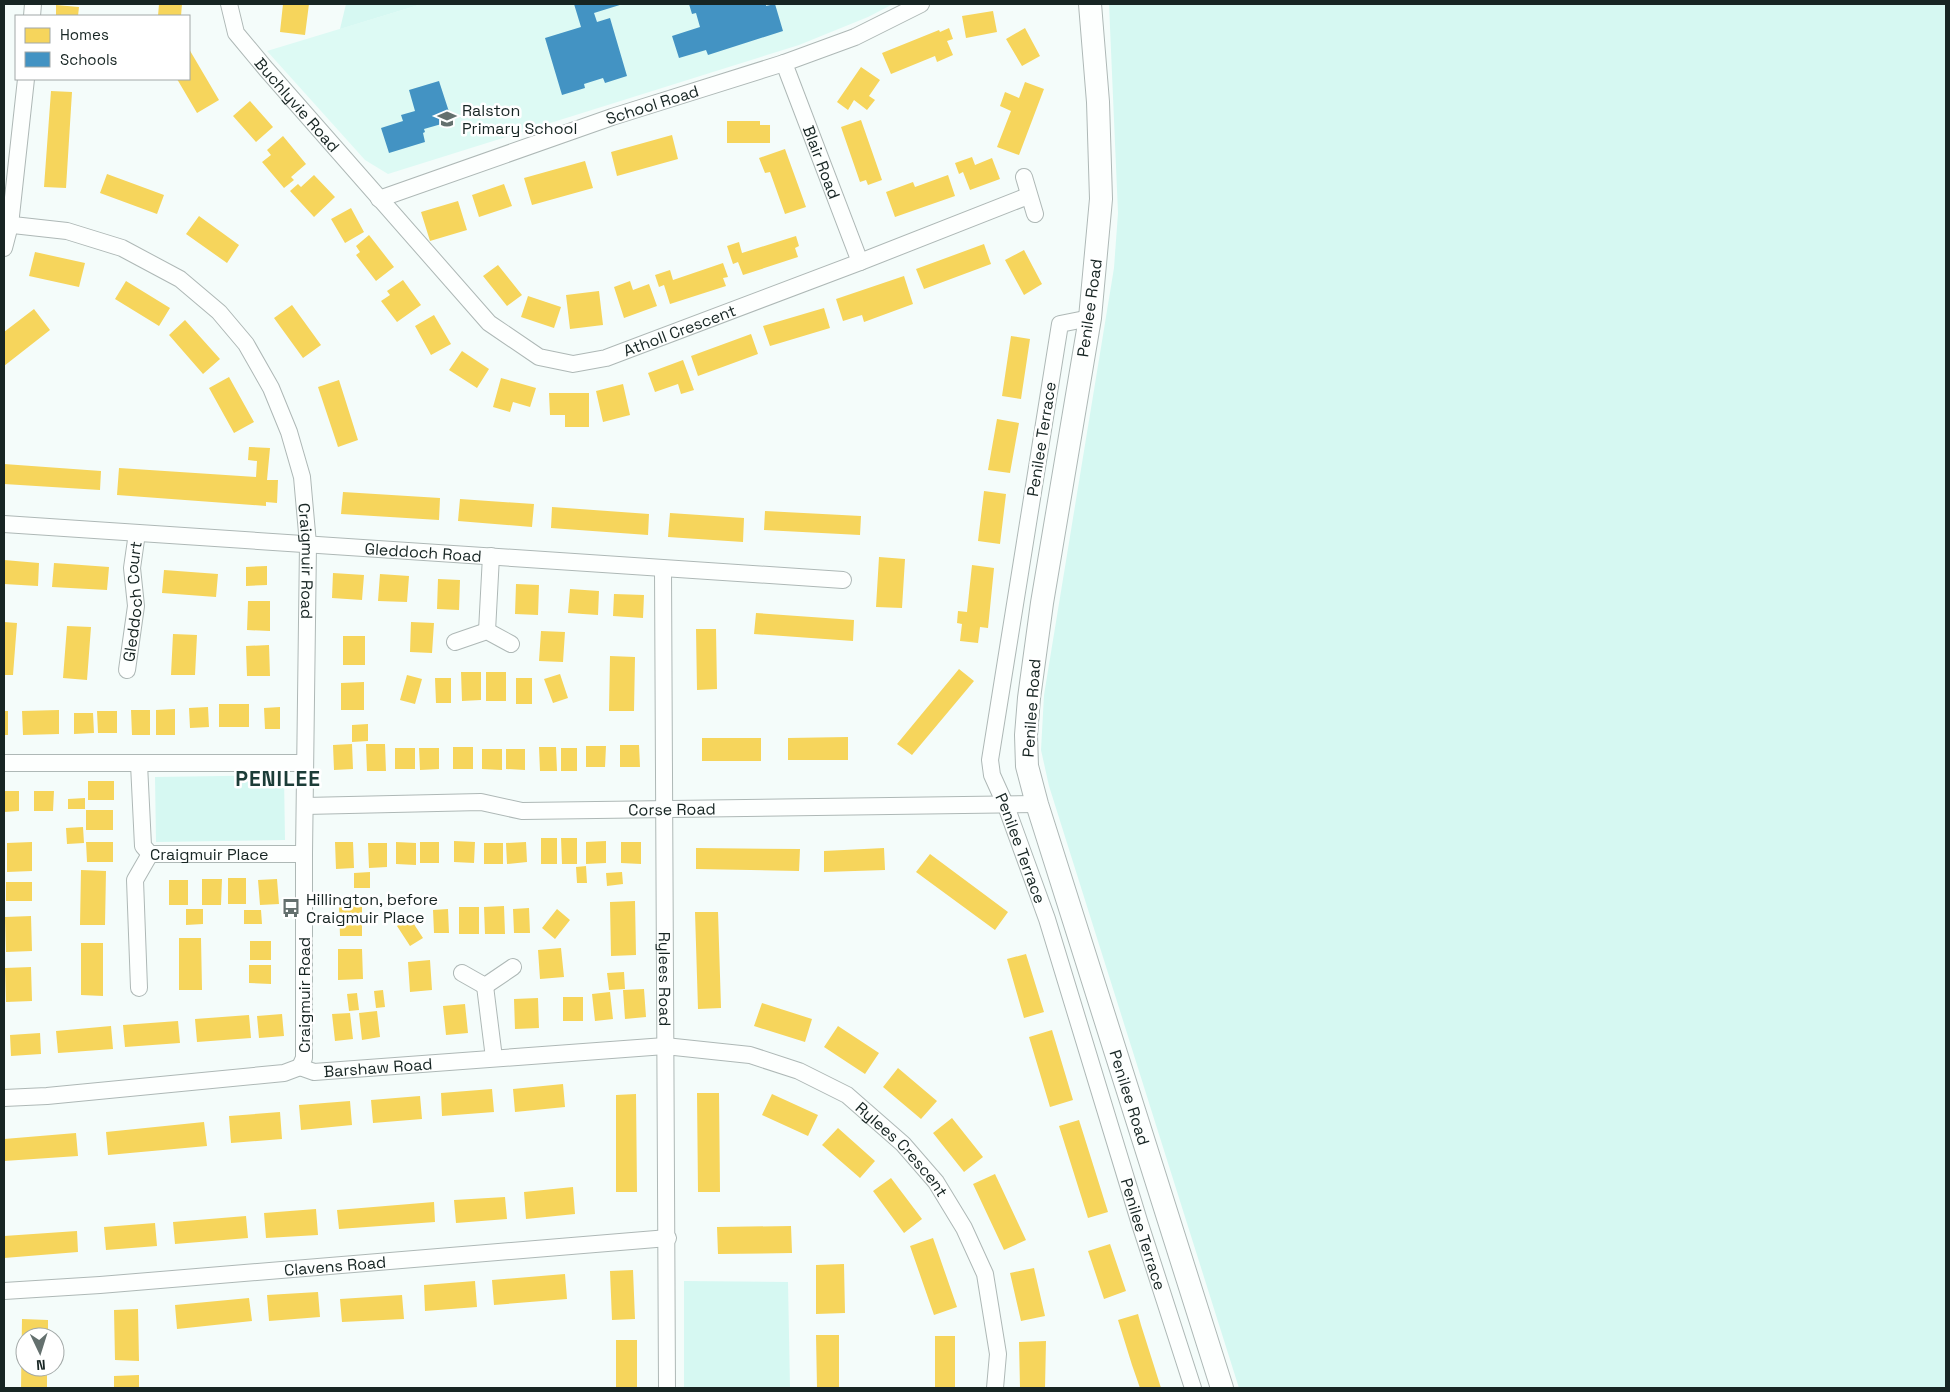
<svg xmlns="http://www.w3.org/2000/svg" width="1950" height="1392" font-family="'Space Grotesk',sans-serif">
<style>
.built{fill:#ddfaf4}
.green{fill:#d6f8f2}
.homes{fill:#f6d55c}
.schools{fill:#4393c3}
.lines{fill:none;stroke-linecap:round;stroke-linejoin:round}
.street-casing{stroke:#aeb8b6;stroke-width:18}
.secondary-casing{stroke:#aeb8b6;stroke-width:24}
.street{stroke:#fdfffe;stroke-width:16}
.secondary{stroke:#fdfffe;stroke-width:22}
.labels{text-anchor:middle;stroke-width:5;stroke-linejoin:round;paint-order:stroke}
.street-label{font-size:16px;fill:#172523;stroke:#fff}
.poi-label{font-size:16px;fill:#172523;stroke:#fff;text-anchor:start}
.district-label{font-size:21px;font-weight:bold;letter-spacing:1px;fill:#1c3c37;stroke:#fff}
</style>
<rect width="100%" height="100%" fill="#f4fcfa"/>
<path class="built" d="M422,4H893L868,17L799,45L388,174L365,160L267,51Z"/>
<path class="green" d="M346,4H422L340,29Z
M1109,4H1946V1388H1239L1049,786L1041,750L1044,695L1114,268L1118,213Z
M284,775L285,840L156,842L155,777Z
M684,1281L788,1282L790,1388H684Z"/>
<path class="homes" d="M159,4H182L181,16H158Z
M283,4H309L305,35L280,32Z
M56,5L79,7L78,16H56Z
M993,11L997,32L966,38L962,16Z
M949,28L953,39L947,41L953,55L937,62L935,56L891,74L882,53L939,30L940,32Z
M1025,28L1040,56L1022,66L1006,39Z
M189,49L219,100L197,113L177,79H189Z
M861,67L880,80L869,96L875,100L867,110L854,100L848,110L837,102Z
M1025,82L1044,89L1019,155L997,147L1011,111L1000,106L1005,92L1019,98Z
M51,91L72,92L66,188L44,187Z
M250,101L273,127L256,142L233,116Z
M861,120L882,180L868,185L866,180L860,182L841,127Z
M727,121H760V125H770V143H727Z
M672,135L678,159L617,176L611,152Z
M283,136L306,164L291,177L294,180L284,188L262,162L271,155L267,150Z
M785,149L806,207L785,214L770,172L765,173L759,158Z
M972,157L975,165L992,158L1000,179L970,190L963,172L959,174L955,163Z
M585,161L593,188L532,205L524,178Z
M107,174L164,195L157,214L100,193Z
M314,175L335,197L314,217L290,191L298,184L301,187Z
M948,175L955,196L895,217L886,192L913,182L915,187Z
M504,184L512,206L479,217L472,195Z
M458,201L467,230L430,241L421,212Z
M351,208L364,232L345,243L331,219Z
M199,216L239,245L227,263L186,234Z
M369,235L394,267L376,281L356,255L360,252L356,246Z
M796,236L799,246L795,248L798,257L743,275L738,262L733,264L727,246L739,242L742,253Z
M984,244L991,264L924,289L916,269Z
M1024,250L1042,284L1024,295L1005,260Z
M35,252L85,263L79,287L29,276Z
M723,263L728,277L723,278L726,286L670,304L664,285L659,287L655,275L670,270L673,280Z
M498,265L522,295L507,306L483,276Z
M904,276L913,304L864,322L862,315L843,321L836,299Z
M403,280L421,305L397,322L381,301L390,295L387,291Z
M126,281L170,308L159,326L115,299Z
M630,281L633,290L649,284L657,306L624,318L614,287Z
M599,291L603,325L570,329L566,295Z
M528,296L561,307L554,328L521,317Z
M292,305L321,345L303,358L274,318Z
M824,308L830,328L770,346L763,326Z
M34,309L50,330L4,366V332Z
M434,315L451,344L431,355L415,326Z
M185,320L220,359L203,374L169,335Z
M751,334L758,354L698,376L691,356Z
M1011,336L1030,339L1021,399L1002,396Z
M462,351L489,369L477,388L449,370Z
M683,360L694,390L681,394L678,384L655,392L648,373Z
M229,377L254,422L234,433L209,388Z
M501,378L536,388L530,407L513,402L510,412L493,407Z
M339,380L358,440L338,447L318,387Z
M623,384L630,415L603,422L596,391Z
M549,393H589V427H565V415H550Z
M997,419L1019,423L1010,473L988,470Z
M249,447L270,448L267,480H278L277,503L266,502V506L117,495L119,468L256,477L257,461L248,460Z
M4,464L101,471L100,490L4,484Z
M984,491L1006,494L1000,544L978,541Z
M343,492L440,498L439,520L341,514Z
M460,499L534,504L532,527L458,521Z
M552,507L649,514L648,535L551,528Z
M765,511L861,516L860,535L764,530Z
M670,513L744,518L743,542L668,537Z
M879,557L905,559L902,608L876,607Z
M4,560L39,563L38,586L4,584Z
M54,563L109,567L107,590L52,587Z
M972,565L994,568L988,628L980,627L978,643L960,641L962,624L957,623L958,611L967,612Z
M267,566V585L246,586V567Z
M164,570L218,574L216,597L162,593Z
M333,573L364,575L362,600L332,598Z
M380,574L409,576L407,602L378,601Z
M438,579L460,580L459,610L437,609Z
M516,584L539,585L538,615L515,614Z
M570,589L599,591L598,615L568,613Z
M614,594L644,595L643,618L613,616Z
M248,601H270V631L247,630Z
M756,613L854,620L853,641L754,634Z
M4,622L17,623L13,675H4Z
M411,622L434,623L432,653L410,652Z
M67,626L91,627L87,680L63,678Z
M696,629H716L717,689L697,690Z
M541,631L565,632L563,662L539,661Z
M173,634L197,635L195,675H171Z
M343,636H365V665H343Z
M269,645L270,676H247L246,646Z
M610,656L635,657L634,711H609Z
M959,669L974,681L912,755L897,744Z
M461,672H481V700L462,701Z
M486,672H506V701H486Z
M560,674L568,698L553,703L544,679Z
M407,675L422,679L415,704L400,700Z
M435,678H451V703H436Z
M516,678H532V704H516Z
M364,682V710H341V683Z
M219,704H249V727H219Z
M208,707L209,727L190,728L189,708Z
M280,707V729H265L264,708Z
M175,709V735H156V710Z
M59,710V734L23,735L22,711Z
M131,710H150V735H132Z
M4,711H8V735H4Z
M97,711H117V733H98Z
M74,713H93L94,733L74,734Z
M368,724V741L352,742V725Z
M848,737V760H788V738Z
M702,738H761V761H702Z
M352,744L353,769L334,770L333,745Z
M366,744H385L386,771H367Z
M620,745H639L640,767H620Z
M586,746H606L605,767H586Z
M453,747H473V769H453Z
M539,747H556L557,771H540Z
M395,748H415V769H395Z
M419,748H439V769L420,770Z
M561,748H577V771H561Z
M482,749H502V770L482,769Z
M506,749H525V770L506,769Z
M88,781H114V800H88Z
M4,791H19V811L4,812Z
M34,791H54L53,811H34Z
M85,798V809H68V799Z
M86,810H113V830H86Z
M83,827L84,843L67,844L66,828Z
M541,838H557V864H541Z
M561,838H577V864H562Z
M454,841L475,842L474,863L454,862Z
M606,841V863L586,864V842Z
M32,842V871L7,872V843Z
M86,842H113V862H87Z
M335,842H353L354,868L336,869Z
M396,842L416,843V865L396,864Z
M420,842H439V863H420Z
M526,842L527,862L507,864L506,843Z
M621,842H641V864L621,863Z
M368,843H387V867L369,868Z
M484,843H503V864H484Z
M696,848L800,849L799,871L696,869Z
M884,848L885,870L824,872V851Z
M930,854L1008,912L995,930L916,872Z
M586,866L587,883H577L576,867Z
M81,870L106,871L105,925H80Z
M370,872V888H354V873Z
M622,872L623,884L607,886L606,873Z
M228,878H246V904H228Z
M202,879H222L221,905H202Z
M277,879L279,904L260,905L258,880Z
M169,880H188V905H169Z
M6,882H32V901H6Z
M635,901L636,955L611,956L610,902Z
M362,906V936H340L339,907Z
M504,906L505,934H485L484,907Z
M459,907H479V934H459Z
M529,908L530,933H514L513,909Z
M186,909H203V924L186,925Z
M448,909L449,933H434L433,910Z
M557,909L570,920L555,939L542,928Z
M244,910H261L262,924H244Z
M695,912H718L721,1008L698,1009Z
M31,916L32,951L6,952L5,917Z
M410,918L423,938L410,946L397,926Z
M179,938H201L202,990H179Z
M250,941H271V960H250Z
M81,943H103V996L81,995Z
M561,948L564,977L540,979L538,950Z
M338,949H362L363,979L338,980Z
M1026,954L1044,1012L1024,1018L1007,959Z
M430,960L432,990L410,992L408,962Z
M249,965H271V984L249,983Z
M31,967L32,1001L6,1002L5,968Z
M624,972L625,989L609,990L607,973Z
M644,989L646,1017L625,1019L623,990Z
M383,990L385,1007L376,1008L374,991Z
M610,992L613,1019L595,1021L592,994Z
M357,993L359,1010L349,1011L347,994Z
M563,997H583V1021H563Z
M538,998L539,1028L515,1029L514,999Z
M762,1003L812,1019L805,1042L754,1026Z
M465,1004L468,1033L446,1035L443,1006Z
M377,1011L380,1037L362,1040L359,1013Z
M350,1013L353,1039L335,1041L332,1014Z
M282,1014L284,1036L259,1038L257,1016Z
M249,1015L251,1038L197,1042L195,1019Z
M178,1021L180,1043L125,1047L123,1025Z
M111,1026L113,1049L58,1053L56,1031Z
M838,1026L879,1053L865,1074L824,1047Z
M1052,1030L1073,1100L1050,1107L1029,1037Z
M40,1033L41,1054L11,1056L10,1035Z
M898,1068L937,1101L921,1119L883,1087Z
M563,1084L565,1107L515,1112L513,1089Z
M492,1089L494,1112L442,1116L441,1093Z
M697,1093H719L720,1192H698Z
M636,1094L637,1192H616V1095Z
M772,1094L818,1115L808,1136L762,1115Z
M420,1096L422,1119L373,1123L371,1100Z
M350,1101L352,1125L301,1130L299,1105Z
M280,1112L282,1139L231,1143L229,1116Z
M952,1118L983,1157L964,1172L933,1133Z
M1079,1120L1108,1212L1088,1218L1059,1126Z
M204,1122L207,1146L108,1155L106,1132Z
M838,1128L875,1161L860,1178L822,1145Z
M76,1133L78,1156L4,1161V1139Z
M995,1174L1026,1240L1004,1250L973,1184Z
M891,1178L922,1219L904,1233L873,1191Z
M573,1187L575,1214L526,1219L524,1192Z
M505,1197L507,1219L456,1223L454,1200Z
M434,1202L435,1222L339,1229L337,1210Z
M316,1209L318,1235L266,1238L264,1213Z
M246,1216L248,1238L175,1244L173,1222Z
M155,1223L157,1246L106,1250L104,1227Z
M791,1226L792,1253L718,1254L717,1227Z
M77,1231L78,1252L4,1258V1236Z
M933,1238L957,1307L934,1315L910,1246Z
M1110,1244L1126,1291L1104,1299L1088,1251Z
M844,1264L845,1313L816,1314V1265Z
M1034,1268L1045,1316L1021,1321L1010,1273Z
M633,1270L635,1319L612,1320L610,1271Z
M565,1274L567,1299L494,1305L492,1280Z
M475,1281L477,1307L425,1311L424,1285Z
M318,1292L320,1317L269,1321L267,1295Z
M402,1295L404,1319L342,1322L340,1299Z
M249,1298L252,1321L177,1329L175,1305Z
M138,1309L139,1361L115,1360L114,1310Z
M1138,1314L1141,1325L1161,1388H1140L1132,1365L1118,1320Z
M22,1319L48,1320V1337H25V1367H47V1388H21Z
M816,1335H839V1388H817Z
M935,1336H955V1388H935Z
M616,1340H637V1388H616Z
M1046,1341L1045,1388H1020L1019,1342Z
M139,1375V1388H114V1376Z"/>
<path class="schools" d="M574,4H623L594,13L597,22L610,18L627,76L605,83L603,78L584,84L585,88L562,95L545,38L581,27Z
M689,4H766V6L775,4L783,31L708,55L706,50L679,58L672,36L700,27L696,13L692,14Z
M439,81L452,121L424,129L425,132L423,133L425,142L389,153L381,128L403,121L401,115L415,111L409,90Z"/>
<g class="lines">
<g class="street-casing">
<g id="street">
<path id="s1" d="M229,4L236,33L266,69L489,323L539,357L573,364L606,358L860,262L1028,196"/>
<path d="M32,16L33,4"/>
<path id="s2" d="M784,63L860,262"/>
<path d="M1024,177L1035,214"/>
<path id="s3" d="M379,199L612,117L784,63L855,37L921,4"/>
<path id="s4" d="M4,224L67,231L122,248L180,279L219,312L246,344L271,388L289,432L302,477L308,544L304,854V1058L300,1067"/>
<path d="M4,248L10,225L26,79"/>
<path id="s5" d="M1090,318L1060,324L990,760L992,775L1006,806L1047,919L1140,1224L1193,1388"/>
<path id="s6" d="M4,524L843,580"/>
<path id="s7" d="M663,570L667,1388"/>
<path d="M487,631L491,556"/>
<path d="M455,642L487,631L511,644"/>
<path id="s8" d="M127,670L136,606L132,568L137,533"/>
<path d="M4,763H305"/>
<path id="s9" d="M139,764L143,846L150,854H304"/>
<path id="s10" d="M305,806L481,802L522,811L1037,804"/>
<path d="M462,973L485,986L513,967"/>
<path d="M485,986L494,1058"/>
<path d="M139,988L135,880L150,854"/>
<path id="s11" d="M300,1067L314,1072L665,1046L750,1055L799,1071L847,1095L903,1144L936,1182L964,1228L985,1274L998,1354L995,1388"/>
<path d="M4,1098L47,1096L284,1073L300,1067"/>
<path id="s12" d="M4,1291L100,1285L668,1238"/>
</g>
</g>
<g class="secondary-casing">
<g id="secondary">
<path id="s13" d="M1090,4L1098,102L1101,199L1090,318L1042,603L1029,698L1026,735L1027,766L1037,804L1222,1388"/>
</g>
</g>
<use href="#street" class="street"/>
<use href="#secondary" class="secondary"/>
</g>
<defs>
<g id="school-bare" transform="scale(1.5)"><path d="M0-5L7-2L0 1L-7-2ZM-4 1L0 2.5L4 1V4Q0 6-4 4Z" fill="#64706e" stroke="#fff" stroke-width="2.5" paint-order="stroke"/></g>
<g id="bus-bare" transform="scale(1.5)"><path d="M-5-6H5V4H4V6H2V4H-2V6H-4V4H-5ZM-3.5-4V0h7V-4ZM-3.5 1.2v1.5H-2V1.2ZM2 1.2v1.5H3.5V1.2Z" fill="#64706e" stroke="#fff" stroke-width="2.5" paint-order="stroke"/></g>
</defs>
<g fill-rule="evenodd">
<use href="#school-bare" x="447" y="119"/>
<use href="#bus-bare" x="291" y="908"/>
</g>
<g class="labels">
<g class="street-label">
<text dy="6" stroke="none"><textPath href="#s1" startOffset="124">Buchlyvie Road</textPath></text>
<text dy="6" stroke="none"><textPath href="#s3" startOffset="289">School Road</textPath></text>
<text dy="6" stroke="none"><textPath href="#s2" startOffset="106">Blair Road</textPath></text>
<text transform="translate(1089 308) rotate(-82)" y="6">Penilee Road</text>
<text dy="6" stroke="none"><textPath href="#s1" startOffset="622">Atholl Crescent</textPath></text>
<text transform="translate(1041 439) rotate(-81)" y="6">Penilee Terrace</text>
<text dy="6" stroke="none"><textPath href="#s6" startOffset="420">Gleddoch Road</textPath></text>
<text dy="6" stroke="none"><textPath href="#s4" startOffset="509">Craigmuir Road</textPath></text>
<text dy="6" stroke="none"><textPath href="#s8" startOffset="69">Gleddoch Court</textPath></text>
<text transform="translate(1031 708) rotate(-86)" y="6">Penilee Road</text>
<text dy="6" stroke="none"><textPath href="#s10" startOffset="368">Corse Road</textPath></text>
<text dy="6" stroke="none"><textPath href="#s5" startOffset="566">Penilee Terrace</textPath></text>
<text dy="6" stroke="none"><textPath href="#s9" startOffset="152">Craigmuir Place</textPath></text>
<text dy="6" stroke="none"><textPath href="#s7" startOffset="409">Rylees Road</textPath></text>
<text transform="translate(304 995) rotate(-90)" y="6">Craigmuir Road</text>
<text dy="6" stroke="none"><textPath href="#s11" startOffset="79">Barshaw Road</textPath></text>
<text dy="6" stroke="none"><textPath href="#s13" startOffset="1115">Penilee Road</textPath></text>
<text dy="6" stroke="none"><textPath href="#s11" startOffset="635">Rylees Crescent</textPath></text>
<text dy="6" stroke="none"><textPath href="#s5" startOffset="971">Penilee Terrace</textPath></text>
<text dy="6" stroke="none"><textPath href="#s12" startOffset="332">Clavens Road</textPath></text>
</g>
<g class="poi-label">
<text x="462" y="116">Ralston<tspan x="462" dy="18">Primary School</tspan></text>
<text x="306" y="905">Hillington, before<tspan x="306" dy="18">Craigmuir Place</tspan></text>
</g>
<g class="district-label">
<text x="278" y="786">PENILEE</text>
</g>
</g>
<rect width="1950" height="1392" fill="none" stroke="#172523" stroke-width="10"/>
<rect x="15" y="15" width="175" height="65" fill="#ffffff" stroke="#a2a8a7"/>
<rect x="25" y="28" width="25" height="15" fill="#f6d55c" stroke="#a2a8a7"/>
<text x="60" y="40" font-size="15" fill="#172523">Homes</text>
<rect x="25" y="52" width="25" height="15" fill="#4393c3" stroke="#a2a8a7"/>
<text x="60" y="65" font-size="15" fill="#172523">Schools</text>
<g transform="translate(40 1352) rotate(176)"><circle r="24" fill="#ffffff" stroke="#a2a8a7"/>
<path d="M0-4L9 19L0 12L-9 19Z" fill="#64706e"/>
<text y="-8" font-size="14" font-weight="bold" text-anchor="middle" fill="#172523">N</text>
</g>
</svg>
